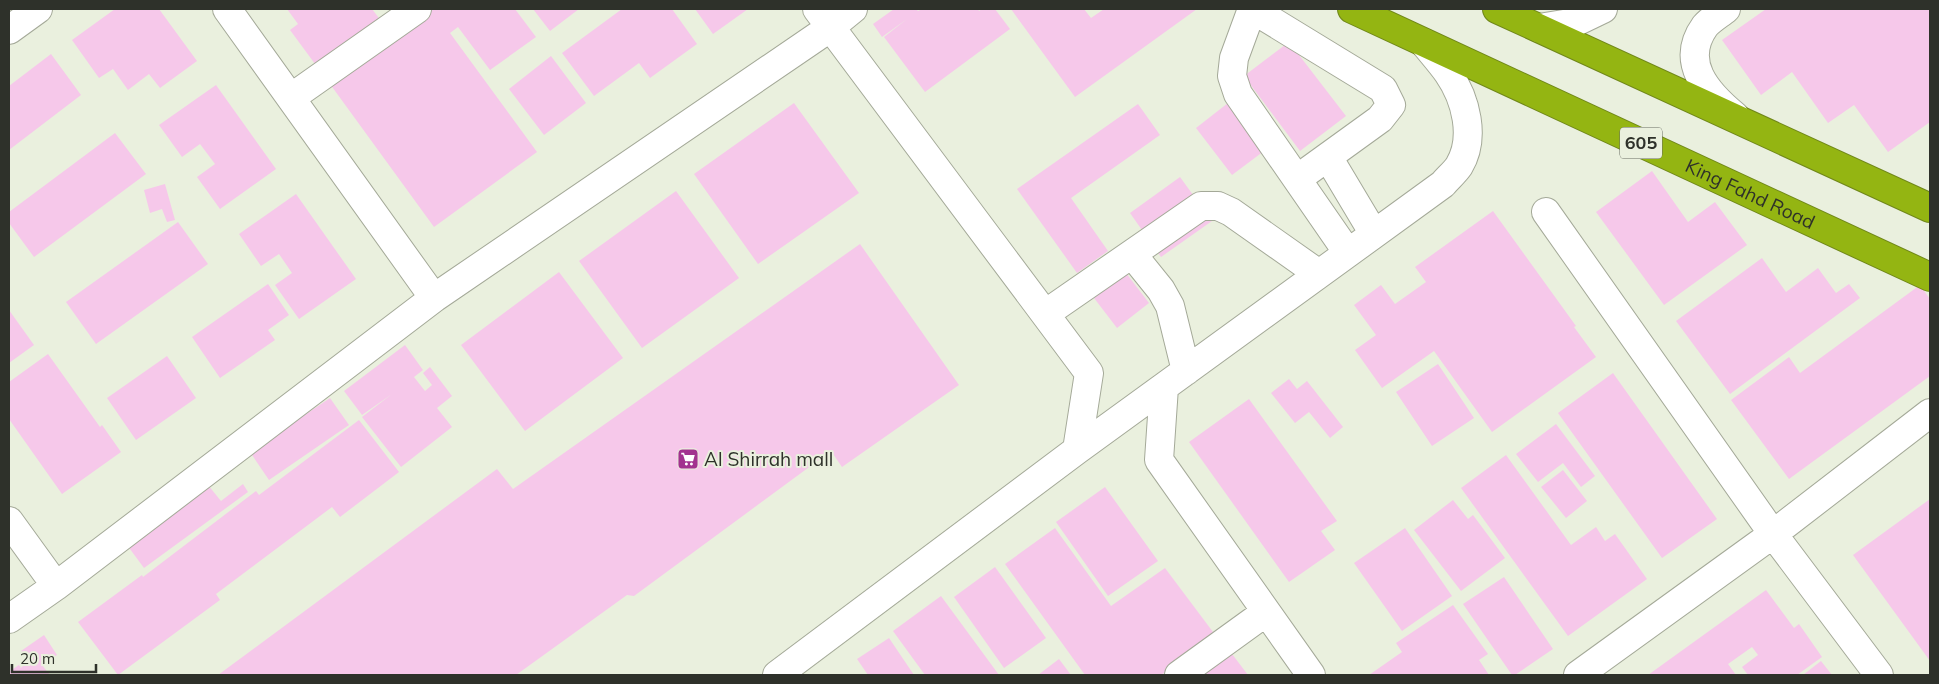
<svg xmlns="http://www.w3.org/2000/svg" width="1939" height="684" font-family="Mulish,sans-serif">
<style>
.building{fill:#f6c8ea}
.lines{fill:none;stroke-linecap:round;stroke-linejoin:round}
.minor-casing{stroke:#a4a998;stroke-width:30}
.highway-casing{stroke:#70871a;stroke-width:30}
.minor{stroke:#fff;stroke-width:28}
.highway{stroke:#94b512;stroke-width:28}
.labels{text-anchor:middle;stroke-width:4;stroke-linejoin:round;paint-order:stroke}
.shield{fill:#eaf0de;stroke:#666a60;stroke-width:1}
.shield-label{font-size:18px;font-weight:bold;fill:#2e312a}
.street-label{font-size:19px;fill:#2e312a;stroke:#eaf0de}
.poi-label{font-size:19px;fill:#2e312a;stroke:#eaf0de;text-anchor:start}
</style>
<rect width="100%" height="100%" fill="#eaf0de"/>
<path class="building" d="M115,9H159L197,61L160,88L149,74L128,90L113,69L99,78L72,40Z
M287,9H372L382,22L318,68L290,30L298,24Z
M433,9H515L536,37L490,70L458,27L450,33L537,152L434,227L330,84Z
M533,9H579L550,31Z
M622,9H672L697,44L650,78L639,63L594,96L562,53Z
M695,9H748L713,34Z
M894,9H916L918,11L922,9H978L979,11L982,9H995L1010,29L925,92L884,37L907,19L882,37L873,24Z
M1011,9H1084L1091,18L1104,9H1197L1075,97Z
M1766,9H1930V122L1888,152L1854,105L1828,123L1792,72L1761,95L1722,40Z
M1289,42L1346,116L1300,151L1244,76Z
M51,54L81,95L9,150V86Z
M551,56L586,103L544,135L509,89Z
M216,85L276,169L220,209L197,177L215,164L200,144L182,157L159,125Z
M794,103L859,193L758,264L694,174Z
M1228,103L1264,151L1232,175L1196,128Z
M1138,104L1160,135L1071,198L1108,251L1077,273L1017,189Z
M115,133L146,174L34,257L9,223V212Z
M1652,171L1688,222L1715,202L1747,245L1664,305L1596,212Z
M1180,177L1212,221L1161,257L1130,213Z
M165,184L175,220L167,222L162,209L150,213L144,190Z
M676,191L739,278L642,348L579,261Z
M296,194L356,279L299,319L275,285L292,273L279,254L261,266L239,234Z
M1493,211L1576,326L1574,327L1596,357L1492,432L1434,351L1382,388L1355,350L1376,335L1354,305L1381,285L1395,304L1426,282L1415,267Z
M178,222L208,264L96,344L66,302Z
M860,244L959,385L842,467L831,451L634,596L627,595L516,675H218L497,469L513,489Z
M1762,258L1786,292L1818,268L1836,293L1849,284L1860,298L1730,394L1676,321Z
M559,272L623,358L525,431L461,345Z
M1126,273L1149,303L1117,328L1094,298Z
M268,284L289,315L268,330L275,340L220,378L192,337Z
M1920,285L1930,299V376L1789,479L1731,400L1789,357L1800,373Z
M9,310L34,345L9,363Z
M405,345L423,370L414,377L425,391L432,385L423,373L430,367L452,396L437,408L452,427L401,467L362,417L392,394L362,415L344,391Z
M48,354L100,427L102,425L121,452L62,494L9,419V382Z
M167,356L196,398L136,440L107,398Z
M1438,364L1474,418L1432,446L1396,392Z
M1613,373L1717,519L1662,558L1558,413Z
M1289,379L1297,389L1307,381L1343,427L1330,438L1309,412L1295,423L1271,393Z
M330,398L349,425L269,480L250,452Z
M1249,399L1337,521L1321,531L1335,550L1289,582L1189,442Z
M359,420L399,472L340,517L332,507L216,594L220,600L118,675L78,622L142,575L143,577L256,491L259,495Z
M1556,424L1595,476L1581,487L1563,463L1538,482L1516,454Z
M1506,455L1571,545L1596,527L1605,541L1615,534L1647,579L1568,636L1461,488Z
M1563,470L1587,501L1566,518L1541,487Z
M243,484L248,492L144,568L127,545L208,485L221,501Z
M1105,487L1158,561L1108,596L1056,522Z
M1930,499V661L1853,555Z
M1453,500L1468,519L1473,515L1505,558L1461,591L1414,530Z
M1055,528L1111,606L1165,568L1216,636L1161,675H1085L1005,564Z
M1405,528L1452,596L1402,631L1354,563Z
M995,567L1046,638L1004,668L954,597Z
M1504,577L1553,649L1515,675H1512L1463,604Z
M1766,590L1794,628L1799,624L1822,657L1797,675H1748L1742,667L1758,655L1752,647L1728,664L1736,675H1648Z
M941,596L999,675H925L893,631Z
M1453,605L1488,654L1479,660L1489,675H1369L1402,652L1396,643Z
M44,635L57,655L42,665L50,675H9V672L34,654L27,658L21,651Z
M889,638L914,675H868L857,659Z
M1229,650L1248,675H1194Z
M1059,659L1071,675H1038Z
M1821,661L1832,675H1803Z"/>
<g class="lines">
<g class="minor-casing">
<path id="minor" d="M227,9L434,298
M817,9L1089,373L1077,450
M1252,9L1383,89L1391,105L1380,119L1297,179
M1252,9L1234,58L1232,76L1238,94L1348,253
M1726,9C1720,14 1710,20 1705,26C1679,62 1707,93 1735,116
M1539,28L1576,22L1603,9
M9,30L38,9
M292,97L417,9
M1328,157L1374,234
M1546,212L1773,534L1879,675
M1132,254L1161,290L1170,306L1186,371
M1045,314L1201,206H1218L1231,212L1319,274
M1164,387L1159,460L1311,675
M9,521L56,586
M9,619L56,586L434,298L831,27L853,9
M777,675L1077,450L1443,184C1448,178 1455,172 1459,166C1476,138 1466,99 1448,73C1441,63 1432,53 1424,43
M1179,675L1266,612
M1578,675L1773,534L1930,413"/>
</g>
<g class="highway-casing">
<g id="highway">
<path id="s1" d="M1352,9L1930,277"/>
<path d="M1497,9L1930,208"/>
</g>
</g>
<use href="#minor" class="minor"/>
<use href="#highway" class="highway"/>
</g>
<defs>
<g id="supermarket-square" transform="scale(1.125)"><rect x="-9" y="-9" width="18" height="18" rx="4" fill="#a2328f" stroke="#eaf0de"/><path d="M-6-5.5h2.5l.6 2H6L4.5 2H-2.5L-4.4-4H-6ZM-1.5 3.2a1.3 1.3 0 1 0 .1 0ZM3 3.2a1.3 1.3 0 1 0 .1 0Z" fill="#fff"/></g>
</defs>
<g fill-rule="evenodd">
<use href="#supermarket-square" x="688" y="459"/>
</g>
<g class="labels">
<rect class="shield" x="1620" y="127.5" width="42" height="31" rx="4"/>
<g class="shield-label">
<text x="1641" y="149">605</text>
</g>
<g class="street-label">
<text dy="7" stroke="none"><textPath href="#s1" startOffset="439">King Fahd Road</textPath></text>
</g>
<g class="poi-label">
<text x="704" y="466">Al Shirrah mall</text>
</g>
</g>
<rect width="1939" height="684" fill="none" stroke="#2e312a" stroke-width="20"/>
<path d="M12 664v8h84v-8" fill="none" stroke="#2e312a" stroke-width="2.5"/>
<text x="20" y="664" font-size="15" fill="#2e312a" stroke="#eaf0de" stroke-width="4" paint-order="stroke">20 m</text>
</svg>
